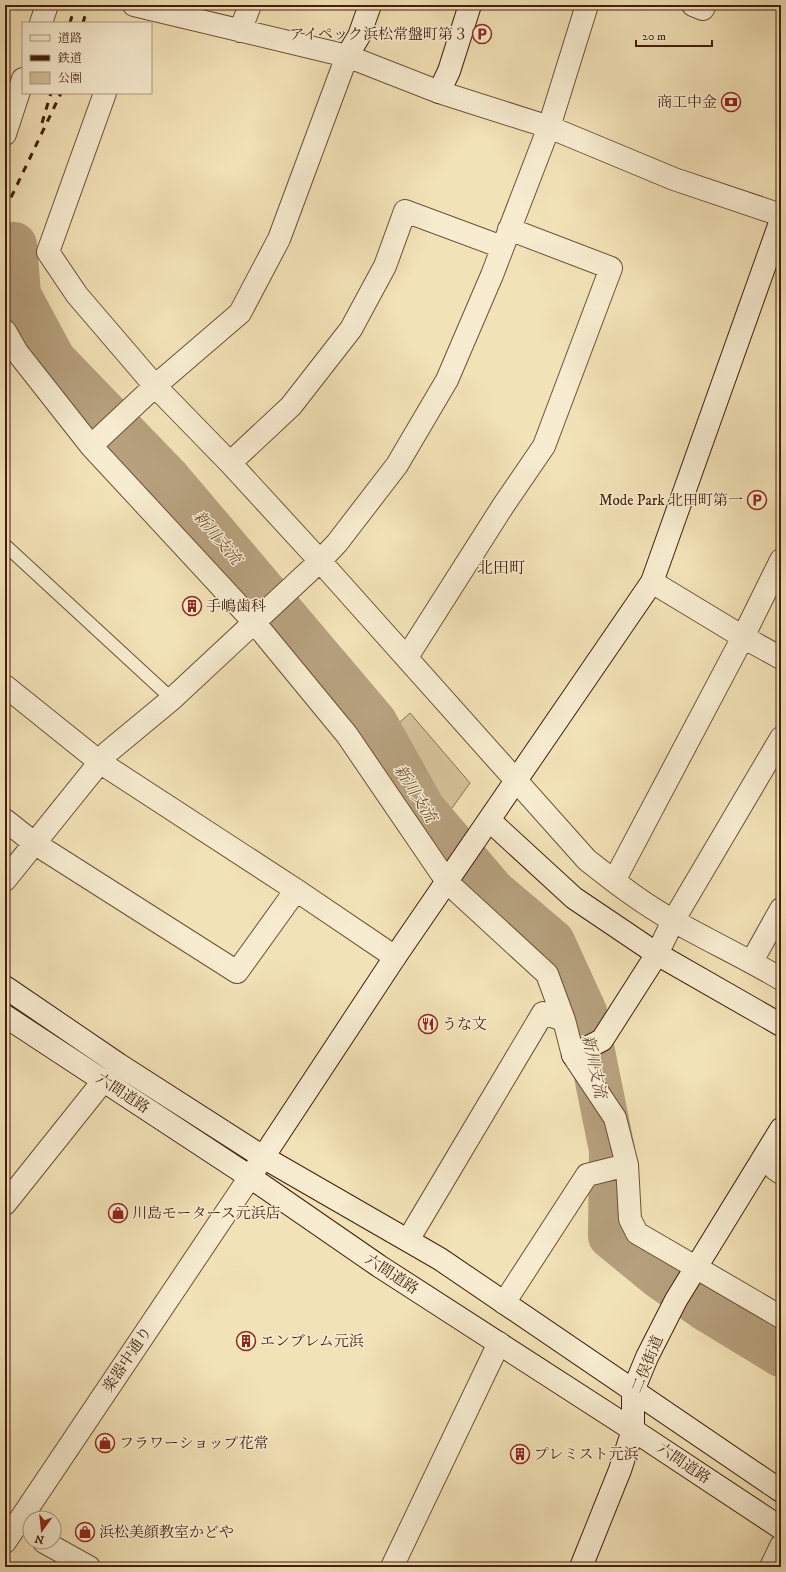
<svg xmlns="http://www.w3.org/2000/svg" width="786" height="1572" font-family="'IM FELL DW Pica','Noto Serif JP',serif">
<style>
.green{fill:#d4c19a;stroke:#8a7053}
.lines{fill:none;stroke-linecap:round;stroke-linejoin:round}
.river{stroke:#b6a07d;stroke-width:46}
.lane-casing{stroke:#6d5037;stroke-width:14}
.street-casing{stroke:#6d5037;stroke-width:24}
.secondary-casing{stroke:#411f0c;stroke-width:24}
.lane{stroke:#f7ecd0;stroke-width:12}
.street{stroke:#f7ecd0;stroke-width:22}
.secondary{stroke:#f7ecd0;stroke-width:22}
.rail{stroke:#411f0c;stroke-width:3;stroke-dasharray:7 7;stroke-linecap:butt}
.labels{text-anchor:middle;stroke-width:3;stroke-linejoin:round;paint-order:stroke}
.poi-label{font-size:15px;fill:#411f0c;stroke:#f7ecd0;text-anchor:start}
.street-label{font-size:15px;fill:#411f0c;stroke:#f7ecd0}
.water-label{font-size:16px;font-style:italic;fill:#6a4c34;stroke:#f7ecd0}
.neighbourhood-label{font-size:16px;fill:#411f0c;stroke:#f7ecd0}
</style>
<rect width="100%" height="100%" fill="#f2e2b7"/>
<filter id="stains"><feTurbulence type="fractalNoise" baseFrequency=".005" numOctaves="4"/><feColorMatrix values="0 0 0 0 .2 0 0 0 0 .09 0 0 0 0 .02 0 0 0 .5 -.17"/></filter>
<radialGradient id="worn" r=".72"><stop offset=".6" stop-color="#630" stop-opacity="0"/><stop offset="1" stop-color="#630" stop-opacity=".3"/></radialGradient>
<path class="green" d="M410,713L470,783L447,815L390,731Z"/>
<g class="lines">
<path class="river" d="M14,245L18,295L53,360L168,479L374,722L423,810L492,891L552,942L584,1012L612,1150L611,1236L661,1277L704,1307L781,1354"/>
<g class="lane-casing">
<path id="lane" d="M5,545L172,699"/>
</g>
<g class="street-casing">
<path id="street" d="M134,5L347,56L439,92L549,127L674,179L781,215
M693,5L703,9L705,5
M41,23L47,5
M240,31L250,5
M105,93L48,252L77,295L155,386L230,463L320,561L587,860C615,882 643,904 674,921C709,941 746,958 781,979
M5,134L23,79
M5,331L17,352L91,446L254,622L347,735L448,883L547,974L564,1020L573,1055L615,1118L627,1165L630,1219L637,1233L781,1317
M91,446L155,386L240,313L279,239L347,56
M230,463L291,406L351,329L385,266L405,211L502,247
M652,582L743,637L781,658
M407,657L503,506L544,446L611,268L509,229
M5,686L101,763L296,890L395,957
M5,820L34,843L237,972L296,890
M5,880L108,752L172,699L320,561L337,543L397,465L447,380L492,275L549,127L587,5
M614,881L743,637L781,560
M657,954L673,921L781,738
M752,961L781,909
M775,1169L781,1173
M5,1204L104,1080
M408,1240L543,1013L564,1020
M504,1303L587,1175L627,1165
M5,1542L250,1177
M44,1542L89,1567
M392,1567L499,1343
M771,1567L781,1546"/>
</g>
<g class="secondary-casing">
<path id="secondary" d="M347,56L359,36L370,5
M439,92L449,71L470,5
M489,820L574,898L657,954L781,1025
M5,987L118,1064L263,1157L440,1259L781,1491
M5,1016L250,1177L379,1266L633,1430L781,1528
M573,1055L602,1040L657,954
M250,1177L395,957L652,582L781,220
M581,1567L620,1470L633,1430V1391L647,1357L676,1300L781,1129"/>
</g>
<use href="#lane" class="lane"/>
<use href="#street" class="street"/>
<use href="#secondary" class="secondary"/>
<path class="rail" d="M70,23L75,5
M83,23L88,5
M42,123L51,93
M5,210L61,93"/>
</g>
<defs>
<g id="parking-ring" transform="scale(1)"><circle r="9.5" fill="#f7ecd0" stroke="#8f2418" stroke-width="1.5"/><path d="M-3.5-5.5H1a3.5 3.5 0 0 1 0 7H-1V5.5H-3.5ZM-1-3.4V-.6H.8a1.4 1.4 0 0 0 0-2.8Z" fill="#8f2418"/></g>
<g id="bank-ring" transform="scale(1)"><circle r="9.5" fill="#f7ecd0" stroke="#8f2418" stroke-width="1.5"/><path d="M-6-4H6V4H-6ZM0-2.3a2.3 2.3 0 1 0 0 4.6a2.3 2.3 0 1 0 0-4.6Z" fill="#8f2418"/></g>
<g id="building-ring" transform="scale(1)"><circle r="9.5" fill="#f7ecd0" stroke="#8f2418" stroke-width="1.5"/><path d="M-4-6H4V6H1V3H-1V6H-4ZM-2.5-4.3h1.7v1.8h-1.7ZM.8-4.3h1.7v1.8H.8ZM-2.5-1h1.7V.8h-1.7ZM.8-1h1.7V.8H.8Z" fill="#8f2418"/></g>
<g id="restaurant-ring" transform="scale(1)"><circle r="9.5" fill="#f7ecd0" stroke="#8f2418" stroke-width="1.5"/><path d="M-5-6h1v4h1v-4h1v4h1v-4h1v5L-1.5 .5V6h-2V.5L-5-1ZM5-6V6H3V1.5H1.5Q1.5-4 5-6Z" fill="#8f2418"/></g>
<g id="shop-ring" transform="scale(1)"><circle r="9.5" fill="#f7ecd0" stroke="#8f2418" stroke-width="1.5"/><path d="M-5-2.5h2.3a2.7 3.5 0 0 1 5.4 0H5L5.5 6h-11ZM-1.5-2.5h3a1.5 2.3 0 0 0-3 0Z" fill="#8f2418"/></g>
</defs>
<g fill-rule="evenodd">
<use href="#parking-ring" x="482" y="34"/>
<use href="#bank-ring" x="731" y="102"/>
<use href="#parking-ring" x="757" y="500"/>
<use href="#building-ring" x="192" y="606"/>
<use href="#restaurant-ring" x="428" y="1024"/>
<use href="#shop-ring" x="118" y="1213"/>
<use href="#building-ring" x="246" y="1341"/>
<use href="#shop-ring" x="105" y="1443"/>
<use href="#building-ring" x="520" y="1454"/>
<use href="#shop-ring" x="85" y="1532"/>
</g>
<g class="labels">
<g class="poi-label">
<text x="468" y="39" text-anchor="end">アイペック浜松常盤町第３</text>
<text x="717" y="107" text-anchor="end">商工中金</text>
<text x="743" y="505" text-anchor="end">Mode Park 北田町第一</text>
<text x="206" y="611">手嶋歯科</text>
<text x="442" y="1029">うな文</text>
<text x="132" y="1218">川島モータース元浜店</text>
<text x="260" y="1346">エンブレム元浜</text>
<text x="119" y="1448">フラワーショップ花常</text>
<text x="534" y="1459">プレミスト元浜</text>
<text x="99" y="1537">浜松美顔教室かどや</text>
</g>
<g class="street-label">
<text transform="translate(123 1093) rotate(33)" y="5">六間道路</text>
<text transform="translate(392 1274) rotate(33)" y="5">六間道路</text>
<text transform="translate(127 1359) rotate(-56)" y="5">楽器中通り</text>
<text transform="translate(647 1364) rotate(-68)" y="5">二俣街道</text>
<text transform="translate(684 1463) rotate(34)" y="5">六間道路</text>
</g>
<g class="water-label">
<text transform="translate(218 537) rotate(50)" y="6">新川支流</text>
<text transform="translate(416 793) rotate(58)" y="6">新川支流</text>
<text transform="translate(595 1066) rotate(78)" y="6">新川支流</text>
</g>
<g class="neighbourhood-label">
<text x="501" y="573">北田町</text>
</g>
</g>
<rect width="786" height="1572" fill="none" stroke="#f2e2b7" stroke-width="20"/>
<rect x="6" y="6" width="774" height="1560" fill="none" stroke="#411f0c" stroke-width="2"/>
<rect x="10" y="10" width="766" height="1552" fill="none" stroke="#411f0c"/>
<rect x="22" y="22" width="130" height="72" fill="#f7ecd0" stroke="#ae9a82"/>
<rect x="30" y="35" width="20" height="6" fill="#f7ecd0" stroke="#ae9a82"/>
<text x="58" y="42" font-size="12" fill="#411f0c">道路</text>
<rect x="30" y="55" width="20" height="6" fill="#411f0c" stroke="#ae9a82"/>
<text x="58" y="62" font-size="12" fill="#411f0c">鉄道</text>
<rect x="30" y="72" width="20" height="12" fill="#d4c19a" stroke="#ae9a82"/>
<text x="58" y="82" font-size="12" fill="#411f0c">公園</text>
<g transform="translate(42 1530) rotate(195)"><circle r="19" fill="#f7ecd0" stroke="#ae9a82"/>
<path d="M0-3L7 15L0 10L-7 15Z" fill="#8f2418"/>
<text y="-6" font-size="11" font-weight="bold" text-anchor="middle" fill="#411f0c">N</text>
</g>
<path d="M636 40v6h76v-6" fill="none" stroke="#411f0c" stroke-width="2"/>
<text x="642" y="40" font-size="12" fill="#411f0c" stroke="#f7ecd0" stroke-width="3" paint-order="stroke">20 m</text>
<rect width="100%" height="100%" filter="url(#stains)"/>
<rect width="100%" height="100%" fill="url(#worn)"/>
</svg>
